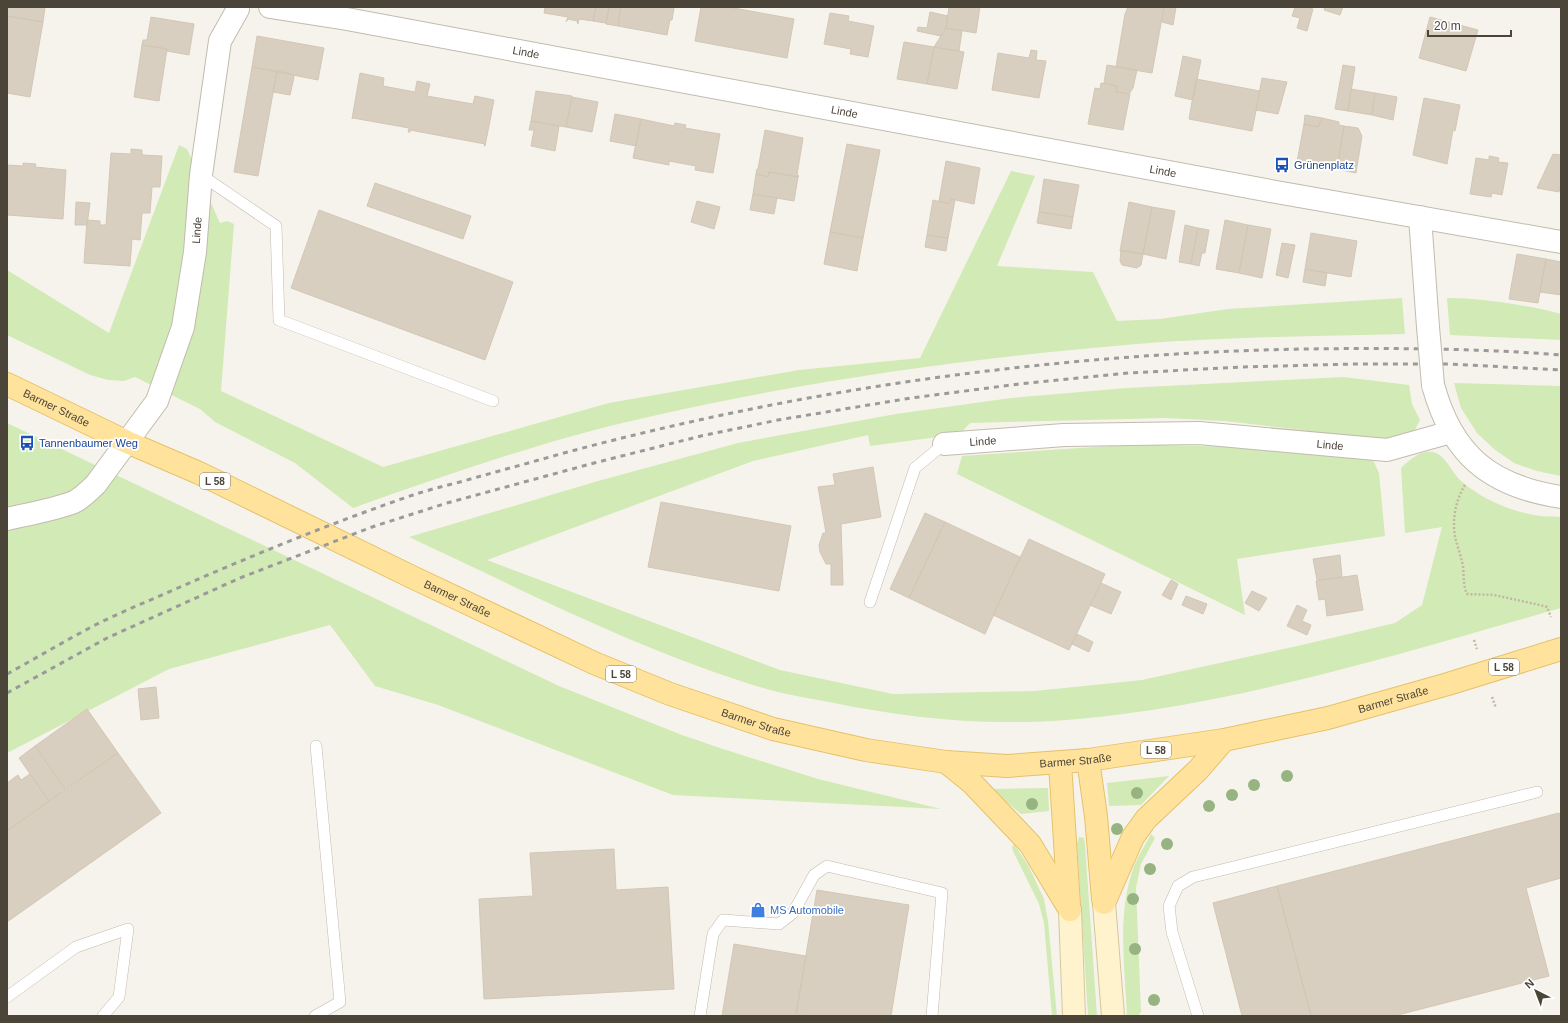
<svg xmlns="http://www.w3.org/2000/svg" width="1568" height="1023" font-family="Arial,sans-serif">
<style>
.green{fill:#d2eab5}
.building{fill:#d8cfc1;stroke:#d3c7b4}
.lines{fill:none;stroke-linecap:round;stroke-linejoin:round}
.lane-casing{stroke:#c2bbae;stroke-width:12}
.street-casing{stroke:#c2bbae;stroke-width:24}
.secondary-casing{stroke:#d6c79b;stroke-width:24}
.primary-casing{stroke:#e6c16a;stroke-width:24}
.path{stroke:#c4b79f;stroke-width:2.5;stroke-dasharray:2 2;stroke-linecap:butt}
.lane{stroke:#fff;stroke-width:11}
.street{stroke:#fff;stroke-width:22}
.secondary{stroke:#fff3cd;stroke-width:22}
.primary{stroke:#ffe39c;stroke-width:22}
.rail{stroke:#9a9a9a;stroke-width:3;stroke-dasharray:5 5;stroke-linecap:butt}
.street-bridge-casing{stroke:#c2bbae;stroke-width:24;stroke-linecap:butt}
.street-bridge{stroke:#fff;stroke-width:22}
.tree{fill:#97b381}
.labels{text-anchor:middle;stroke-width:3.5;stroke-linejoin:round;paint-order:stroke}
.shield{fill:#fff;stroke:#817c74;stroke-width:1}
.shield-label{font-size:10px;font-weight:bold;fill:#4b4439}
.street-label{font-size:11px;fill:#4b4439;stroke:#fff}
.transit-label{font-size:11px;fill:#164399;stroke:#fff;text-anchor:start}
.shop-label{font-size:11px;fill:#366cbe;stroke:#fff;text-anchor:start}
</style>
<rect width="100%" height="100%" fill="#f6f3ec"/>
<path class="green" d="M179,145L187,149L220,223L227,221L234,224L221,391L383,467L609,403L799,370L920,358L1011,171L1035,176L997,266L1093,272L1117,321L1160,319L1228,309L1402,298L1405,334C1315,336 1225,337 1136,344C959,359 782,384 610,426C523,448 438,478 353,508L295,463L215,422L200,409L135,377L124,381L108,380L90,375L7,335V270L109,333Z
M1447,298C1482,298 1527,305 1561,314V340L1450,335Z
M1343,377L1409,385L1412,404L1420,420L1415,430L1401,437L1380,439L1225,421L1165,418L970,423L960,434L870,446L868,435L753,461L487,560L780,670L893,694L1035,691L1142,680L1306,644L1395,623L1422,605L1442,527L1405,533L1401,468C1410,460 1422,448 1436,453C1446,457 1452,472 1460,480C1480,498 1507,510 1534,515C1542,517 1552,516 1561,517V608C1426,646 1291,688 1152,710C1108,716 1064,722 1020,722C955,723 892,715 829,702C809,698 789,695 770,690C644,653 527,592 409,537L598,481L738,443L896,414L1011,398L1127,388Z
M1454,383L1561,386V476L1537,471L1514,463L1494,449L1477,433L1461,408Z
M7,423L559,686L682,735L720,748L818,779L941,809L673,795L438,705L375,686L330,625L169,669L7,753Z
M1158,445L1279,448L1361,454L1374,462L1379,473L1385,536L1237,559L1245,615L957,474L962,456L1110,446Z
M1169,776L1141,805L1109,806L1107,783Z
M1048,788L1049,811L1021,814L991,789Z
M1151,834L1155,838L1141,864L1136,888L1141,1012L1138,1016H1127C1125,966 1116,912 1135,864C1139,854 1146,844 1151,834Z
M1079,837L1084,838L1085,844L1097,1016H1088L1077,843Z
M1014,844L1029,867L1044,899L1048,921L1057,1016H1052L1044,923L1039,904L1013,851L1012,847Z"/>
<path class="building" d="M7,7H45L43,22L7,16Z
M545,7H596L593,21L579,19L578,24L577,21L568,19L566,22L568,17L544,13Z
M596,7H609L606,23L593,21Z
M609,7H621L618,26L606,24Z
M621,7H672L674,8L672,20H670L667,35L618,26Z
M701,7H728L794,19L787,58L695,41Z
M949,7H980L976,33L946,28Z
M1128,7H1164L1152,73L1116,67L1125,14Z
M1164,7H1176L1173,25L1162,22Z
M1295,7H1307L1313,9L1307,31L1297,28L1300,18L1292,16Z
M1325,7H1343L1340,15L1324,10Z
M930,12L948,16L946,28L941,36L917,31L918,27L927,28Z
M830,13L849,16L848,21L874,26L868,57L850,54L851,49L824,44Z
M7,16L43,22L30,97L7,93Z
M151,17L194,24L189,55L167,51V49L142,45L143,40H147Z
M1430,17L1478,30L1466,71L1419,58Z
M946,28L962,31L959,51L934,47Z
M257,36L324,48L318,80L252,67Z
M904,42L934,47L927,84L897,79Z
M142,45L167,49L159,101L134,97Z
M934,47L964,52L957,89L927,84Z
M1031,50L1037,51L1036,60L1046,61L1039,98L992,90L998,53L1029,58Z
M1183,56L1201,60L1193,100L1175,96Z
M1107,65L1137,70L1133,88L1129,94L1116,92L1117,86L1104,83Z
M1343,65L1355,67L1348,111L1335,109Z
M252,67L277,71L258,176L234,172Z
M277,71L292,74L294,77L290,95L273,92Z
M360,73L384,78L383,86L415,92L417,81L430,84L427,96L473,104L475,96L494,100L485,146H484L485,144L410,130V132H408L409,128L353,118L352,119Z
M1262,78L1287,82L1278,114L1256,110Z
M1196,79L1260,91L1252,131L1189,119Z
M1101,83L1117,86L1116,92L1130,94L1123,130L1088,124L1095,88L1100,89Z
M1351,89L1375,93L1372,115L1348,111Z
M536,91L572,96L566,127L531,121Z
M1375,93L1397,97L1393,120L1372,115Z
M572,97L598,102L592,132L566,127Z
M1424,98L1460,105L1455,131L1453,130L1447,164L1413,155Z
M615,114L641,119L636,146L610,141Z
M1305,115L1322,118L1318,127L1304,124Z
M1322,118L1339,122V125L1344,126L1337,169L1297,162L1304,124L1318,127Z
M641,119L674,126L675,123L686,125L685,128L720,134L713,173L695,170L696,166L669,161V165L633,158Z
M531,121L559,126L555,151L531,146L534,130H529Z
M1344,126L1358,128L1362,136L1356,173L1337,169Z
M765,130L803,138L797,175L799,176L798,177L769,172L768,177L756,174L757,169H758Z
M847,144L880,150L863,238L830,232Z
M131,149L142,150V155L162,156L160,187H152L150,213H142L140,240L132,239L130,266L84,263L87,220L100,221V225H106L111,153L131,154Z
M1553,154L1561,155V183L1559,192L1537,188Z
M1489,156L1499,158L1498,162L1508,163L1502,195L1492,193L1491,197L1470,194L1476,158L1489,160Z
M946,161L980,168L974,204L951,199L950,204L939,201Z
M23,163L36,164L35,167L66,170L63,219L7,215V165L23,166Z
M769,172L798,177L794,201L753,194L756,174L768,177Z
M1044,179L1079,185L1073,217L1039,212Z
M375,183L471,216L463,239L367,206Z
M753,194L777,198L774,214L750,210Z
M951,199L955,200L948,238L927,235L933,200L950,204Z
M697,201L720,207L714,229L691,222Z
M76,202L90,203L87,225H75Z
M1129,202L1152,207L1143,254L1120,251Z
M1152,207L1175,211L1166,259L1143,254Z
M319,210L513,282L485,360L291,288Z
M1039,212L1073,217L1071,229L1037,223Z
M1225,220L1248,225L1239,273L1216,269Z
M1185,225L1198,228L1191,264L1179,262Z
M1248,225L1271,229L1262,278L1239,273Z
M1198,228L1209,230L1205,253H1202L1199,266L1191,264Z
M830,232L863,238L857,271L824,264Z
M1311,233L1357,241L1351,277L1305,269Z
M927,235L948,238L946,251L925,247Z
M1282,243L1295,245L1288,278L1276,275Z
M1121,250L1143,254L1141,265L1137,268L1122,265L1120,261Z
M1517,254L1546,259L1538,303L1509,299Z
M1546,259L1561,262V295L1540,292Z
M1305,269L1327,273L1325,286L1303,282Z
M873,467L881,517L841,524L843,585H831V564H826L820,552L819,545L823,533H826L818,487L835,485L833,474Z
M661,502L791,526L779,591L648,567Z
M925,513L945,522L909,598L890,589Z
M945,522L1020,557L985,634L909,598Z
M1029,539L1105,574L1069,650L993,615Z
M1340,555L1342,577L1317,580L1313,559Z
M1357,575L1363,610L1327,616L1325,599L1319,600L1316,581Z
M1171,580L1178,584L1171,600L1162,595Z
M1101,583L1121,592L1111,614L1090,605Z
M1252,591L1267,598L1259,611L1245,603Z
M1186,596L1207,604L1203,614L1182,605Z
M1297,605L1307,610L1302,621L1311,625L1307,635L1287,626Z
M1077,634L1093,642L1089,652L1072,644Z
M156,687L159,718L141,720L138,689Z
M87,709L118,753L65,789L35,746Z
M35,746L65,789L49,801L19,758Z
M118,753L161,813L7,922V831Z
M30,774L49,801L7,831V783L18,775L21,780Z
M1559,813L1561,819V878L1526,888L1549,976L1394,1016H1311L1277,886Z
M614,849L616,890L668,887L674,989L484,999L479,899L533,896L530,853Z
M1277,886L1311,1016H1242L1213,903Z
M817,890L909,905L891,1016H807L796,1014Z
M734,944L806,956L796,1016H722Z"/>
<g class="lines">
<g class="lane-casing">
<path id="lane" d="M201,175L276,226L279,320L493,401
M870,602L915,468L944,444
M7,997L76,947L128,929L119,997L103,1016
M315,1016L340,1002L316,746
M700,1016L713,934L723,920L779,924L793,913L814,875L827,866L942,893L932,1016
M1198,1016L1172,932L1169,906L1178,886L1193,877L1537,792"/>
</g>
<g class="street-casing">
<g id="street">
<path id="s1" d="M270,7L347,19L1276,192L1561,242"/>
<path d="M1420,217L1428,327"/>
<path d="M1433,385C1452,455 1490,486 1561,497"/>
<path id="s2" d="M944,444L1064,435L1199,433L1387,450L1451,432"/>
<path id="s3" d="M7,519C29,514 53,510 74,502C82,498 89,491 96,484L157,401L183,327L195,252L201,175L220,41L238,9"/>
</g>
</g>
<g class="secondary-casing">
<path id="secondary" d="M1104,903L1113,1016
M1070,910L1074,1016"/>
</g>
<g class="primary-casing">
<g id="primary">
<path id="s4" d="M7,384L127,442L199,473L412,577L594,663L670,694L773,729L866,750L946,762L1007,766L1088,760L1224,740L1328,718L1448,684L1561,649"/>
<path d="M1088,760L1096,816L1103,899"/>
<path d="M946,762L972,783L1030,844L1070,910"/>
<path d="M1060,763L1069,905"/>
<path d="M1104,903L1133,837L1146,819L1198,770L1224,740"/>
</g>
</g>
<path class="path" d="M1465,485C1456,499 1452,519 1455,536C1457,546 1461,556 1463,566C1464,576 1463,585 1467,594L1494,595L1540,605L1547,607L1551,617
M1474,640L1477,649
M1492,697L1496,708"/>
<use href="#lane" class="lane"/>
<use href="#street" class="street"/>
<use href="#secondary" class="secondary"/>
<use href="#primary" class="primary"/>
<path class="rail" d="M7,674C38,657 68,639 99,623C126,610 153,599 180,587C256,554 334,522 413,495C428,490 444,486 460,482C491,473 522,465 553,456C798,389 1049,354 1303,349C1389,348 1475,348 1561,355
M7,693L107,638L240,578L372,527L447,503L594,463L701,436L778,420L911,398L1019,384L1129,373L1241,367L1355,364H1449L1561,370"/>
<g class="street-bridge-casing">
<path id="street-bridge" d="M1428,327L1433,385"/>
</g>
<use href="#street-bridge" class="street-bridge"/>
</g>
<g class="tree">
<circle cx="1287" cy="776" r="6"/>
<circle cx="1254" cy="785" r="6"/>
<circle cx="1137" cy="793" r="6"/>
<circle cx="1232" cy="795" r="6"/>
<circle cx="1032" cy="804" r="6"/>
<circle cx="1209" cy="806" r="6"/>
<circle cx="1117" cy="829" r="6"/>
<circle cx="1167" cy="844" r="6"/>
<circle cx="1150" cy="869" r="6"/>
<circle cx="1133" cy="899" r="6"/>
<circle cx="1135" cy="949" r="6"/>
<circle cx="1154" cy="1000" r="6"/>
</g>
<defs>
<g id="bus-bare" transform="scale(1.2)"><path d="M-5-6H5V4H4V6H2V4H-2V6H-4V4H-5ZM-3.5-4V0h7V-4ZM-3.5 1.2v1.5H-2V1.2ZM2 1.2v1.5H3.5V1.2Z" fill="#1a4fb4" stroke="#fff" stroke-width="2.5" paint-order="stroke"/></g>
<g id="shop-bare" transform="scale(1.2)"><path d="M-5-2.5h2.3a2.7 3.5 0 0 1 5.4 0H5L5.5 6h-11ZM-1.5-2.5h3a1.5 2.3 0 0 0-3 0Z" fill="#3f7fe0" stroke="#fff" stroke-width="2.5" paint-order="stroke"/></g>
</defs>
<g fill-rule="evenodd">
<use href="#bus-bare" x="1282" y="165"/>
<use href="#bus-bare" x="27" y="443"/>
<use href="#shop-bare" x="758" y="910"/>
</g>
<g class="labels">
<g class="shield">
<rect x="200" y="473" width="30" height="16" rx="3"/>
<rect x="1489" y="659" width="30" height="16" rx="3"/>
<rect x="606" y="666" width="30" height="16" rx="3"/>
<rect x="1141" y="742" width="30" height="16" rx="3"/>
</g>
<g class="shield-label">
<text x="215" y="485">L 58</text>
<text x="1504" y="671">L 58</text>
<text x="621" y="678">L 58</text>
<text x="1156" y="754">L 58</text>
</g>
<g class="street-label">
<text dy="4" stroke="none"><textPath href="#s1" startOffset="260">Linde</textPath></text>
<text dy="4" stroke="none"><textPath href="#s1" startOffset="584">Linde</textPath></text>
<text dy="4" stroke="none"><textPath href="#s1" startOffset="908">Linde</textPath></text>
<text dy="4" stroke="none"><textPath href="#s3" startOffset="377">Linde</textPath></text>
<text dy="4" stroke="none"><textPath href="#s4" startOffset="55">Barmer Straße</textPath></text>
<text dy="4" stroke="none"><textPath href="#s2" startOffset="39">Linde</textPath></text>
<text dy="4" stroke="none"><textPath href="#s2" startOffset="387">Linde</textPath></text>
<text dy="4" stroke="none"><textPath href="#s4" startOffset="499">Barmer Straße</textPath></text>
<text dy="4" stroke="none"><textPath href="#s4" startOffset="1471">Barmer Straße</textPath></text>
<text dy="4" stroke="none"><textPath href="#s4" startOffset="823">Barmer Straße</textPath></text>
<text dy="4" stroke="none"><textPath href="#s4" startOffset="1147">Barmer Straße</textPath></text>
</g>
<g class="transit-label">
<text x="1294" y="169">Grünenplatz</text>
<text x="39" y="447">Tannenbaumer Weg</text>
</g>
<g class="shop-label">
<text x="770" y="914">MS Automobile</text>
</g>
</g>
<rect width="1568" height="1023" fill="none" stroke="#4b4439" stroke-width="16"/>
<g transform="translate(1536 991) rotate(318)" stroke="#ffffff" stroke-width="3" paint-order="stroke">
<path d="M0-3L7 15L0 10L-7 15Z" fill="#4b4439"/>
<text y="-6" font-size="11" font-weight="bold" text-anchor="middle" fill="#4b4439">N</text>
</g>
<path d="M1428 30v6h83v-6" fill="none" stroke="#4b4439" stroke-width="2"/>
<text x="1434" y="30" font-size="12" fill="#4b4439" stroke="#ffffff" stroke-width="3" paint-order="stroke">20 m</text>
</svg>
